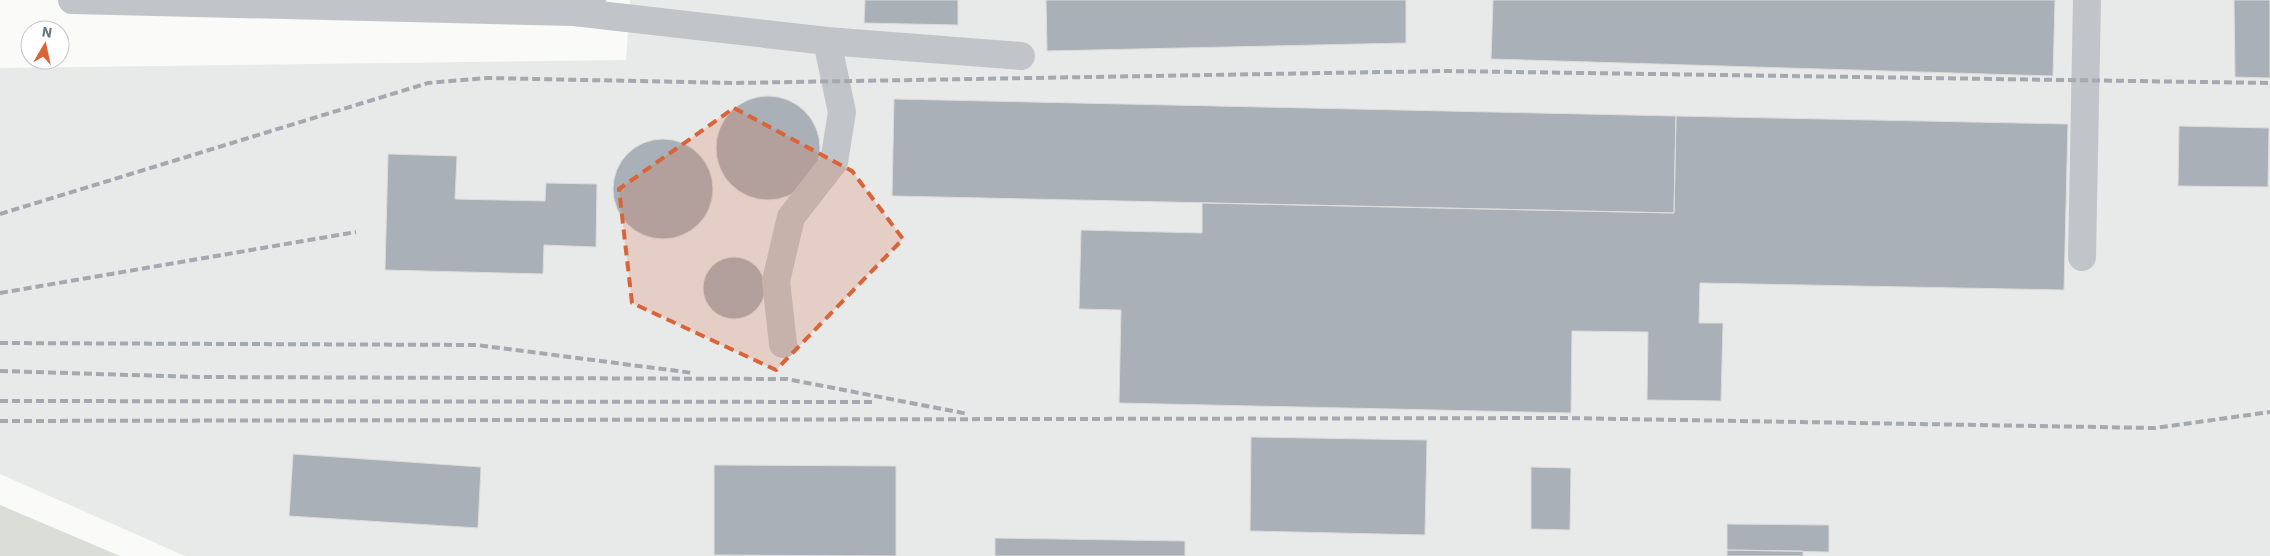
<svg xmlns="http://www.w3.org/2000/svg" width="2270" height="556" font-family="'IBM Plex Sans',sans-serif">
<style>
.built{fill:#e8e9e9}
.green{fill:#daded7}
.building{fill:#a9b0b7;stroke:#dcdcda}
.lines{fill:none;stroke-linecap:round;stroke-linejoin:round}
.minor{stroke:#c1c5c9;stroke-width:28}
.rail{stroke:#a3a9af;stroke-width:4;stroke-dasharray:8 4;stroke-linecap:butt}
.marked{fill:#da6438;fill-opacity:0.2;stroke:#da6438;stroke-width:4;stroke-dasharray:10 6;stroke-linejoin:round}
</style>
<rect width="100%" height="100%" fill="#fafaf8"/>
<path class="built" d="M630,0H2270V556H185L0,474V68L626,60Z"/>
<path class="green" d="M0,505L120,556H0Z"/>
<path class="building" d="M865,0H958V25L864,23Z
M1046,0H1406V43L1047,51Z
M1493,0H2055L2053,76L1491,59Z
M2234,0H2270V78L2235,77Z
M716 148a52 52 0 1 1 104 0a52 52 0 1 1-104 0Z
M894,99L1676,116L1674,213L892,196Z
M1676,116L2068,124L2064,290L1700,283L1699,323H1723L1721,401L1647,400L1648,332L1572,331L1571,413L1119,403L1121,310L1079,309L1081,230L1202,233V203L1674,213Z
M2179,126L2269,128L2268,187L2178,186Z
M613 189a50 50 0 1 1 100 0a50 50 0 1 1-100 0Z
M388,154L457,156L455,199L545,201L546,183L597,184L596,247L544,245L543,274L385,270Z
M703 288a31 31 0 1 1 62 0a31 31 0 1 1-62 0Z
M1251,437L1427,440L1425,535L1250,531Z
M293,454L481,467L478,528L289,516Z
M714,465L896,466V556L714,555Z
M1531,467L1571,468L1570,530L1531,529Z
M1727,524L1829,525V552L1727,550Z
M995,538L1185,541V556H995Z
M1727,550L1803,551V556H1727Z"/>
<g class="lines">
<path class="minor" d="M72,0L574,12L592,0
M574,12L827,41L1021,56
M2082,257L2087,0
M783,344L776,281L791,217L834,162L842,112L827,41"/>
<path class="rail" d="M0,214L428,83L487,78L734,83L1446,71L2270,83
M0,293L356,232
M0,343L477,345L693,373
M0,371L198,377L787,379L968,414
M0,401L875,402
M0,421L1562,418L2155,428L2270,412"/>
</g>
<path class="marked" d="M734,108L852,171L903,239L776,370L632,303L619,189Z"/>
<g transform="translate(45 45) rotate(9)"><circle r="24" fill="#ffffff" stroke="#c2c7cd"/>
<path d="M0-4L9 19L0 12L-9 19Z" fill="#da6438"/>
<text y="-8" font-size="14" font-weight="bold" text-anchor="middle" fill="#667481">N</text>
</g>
</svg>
